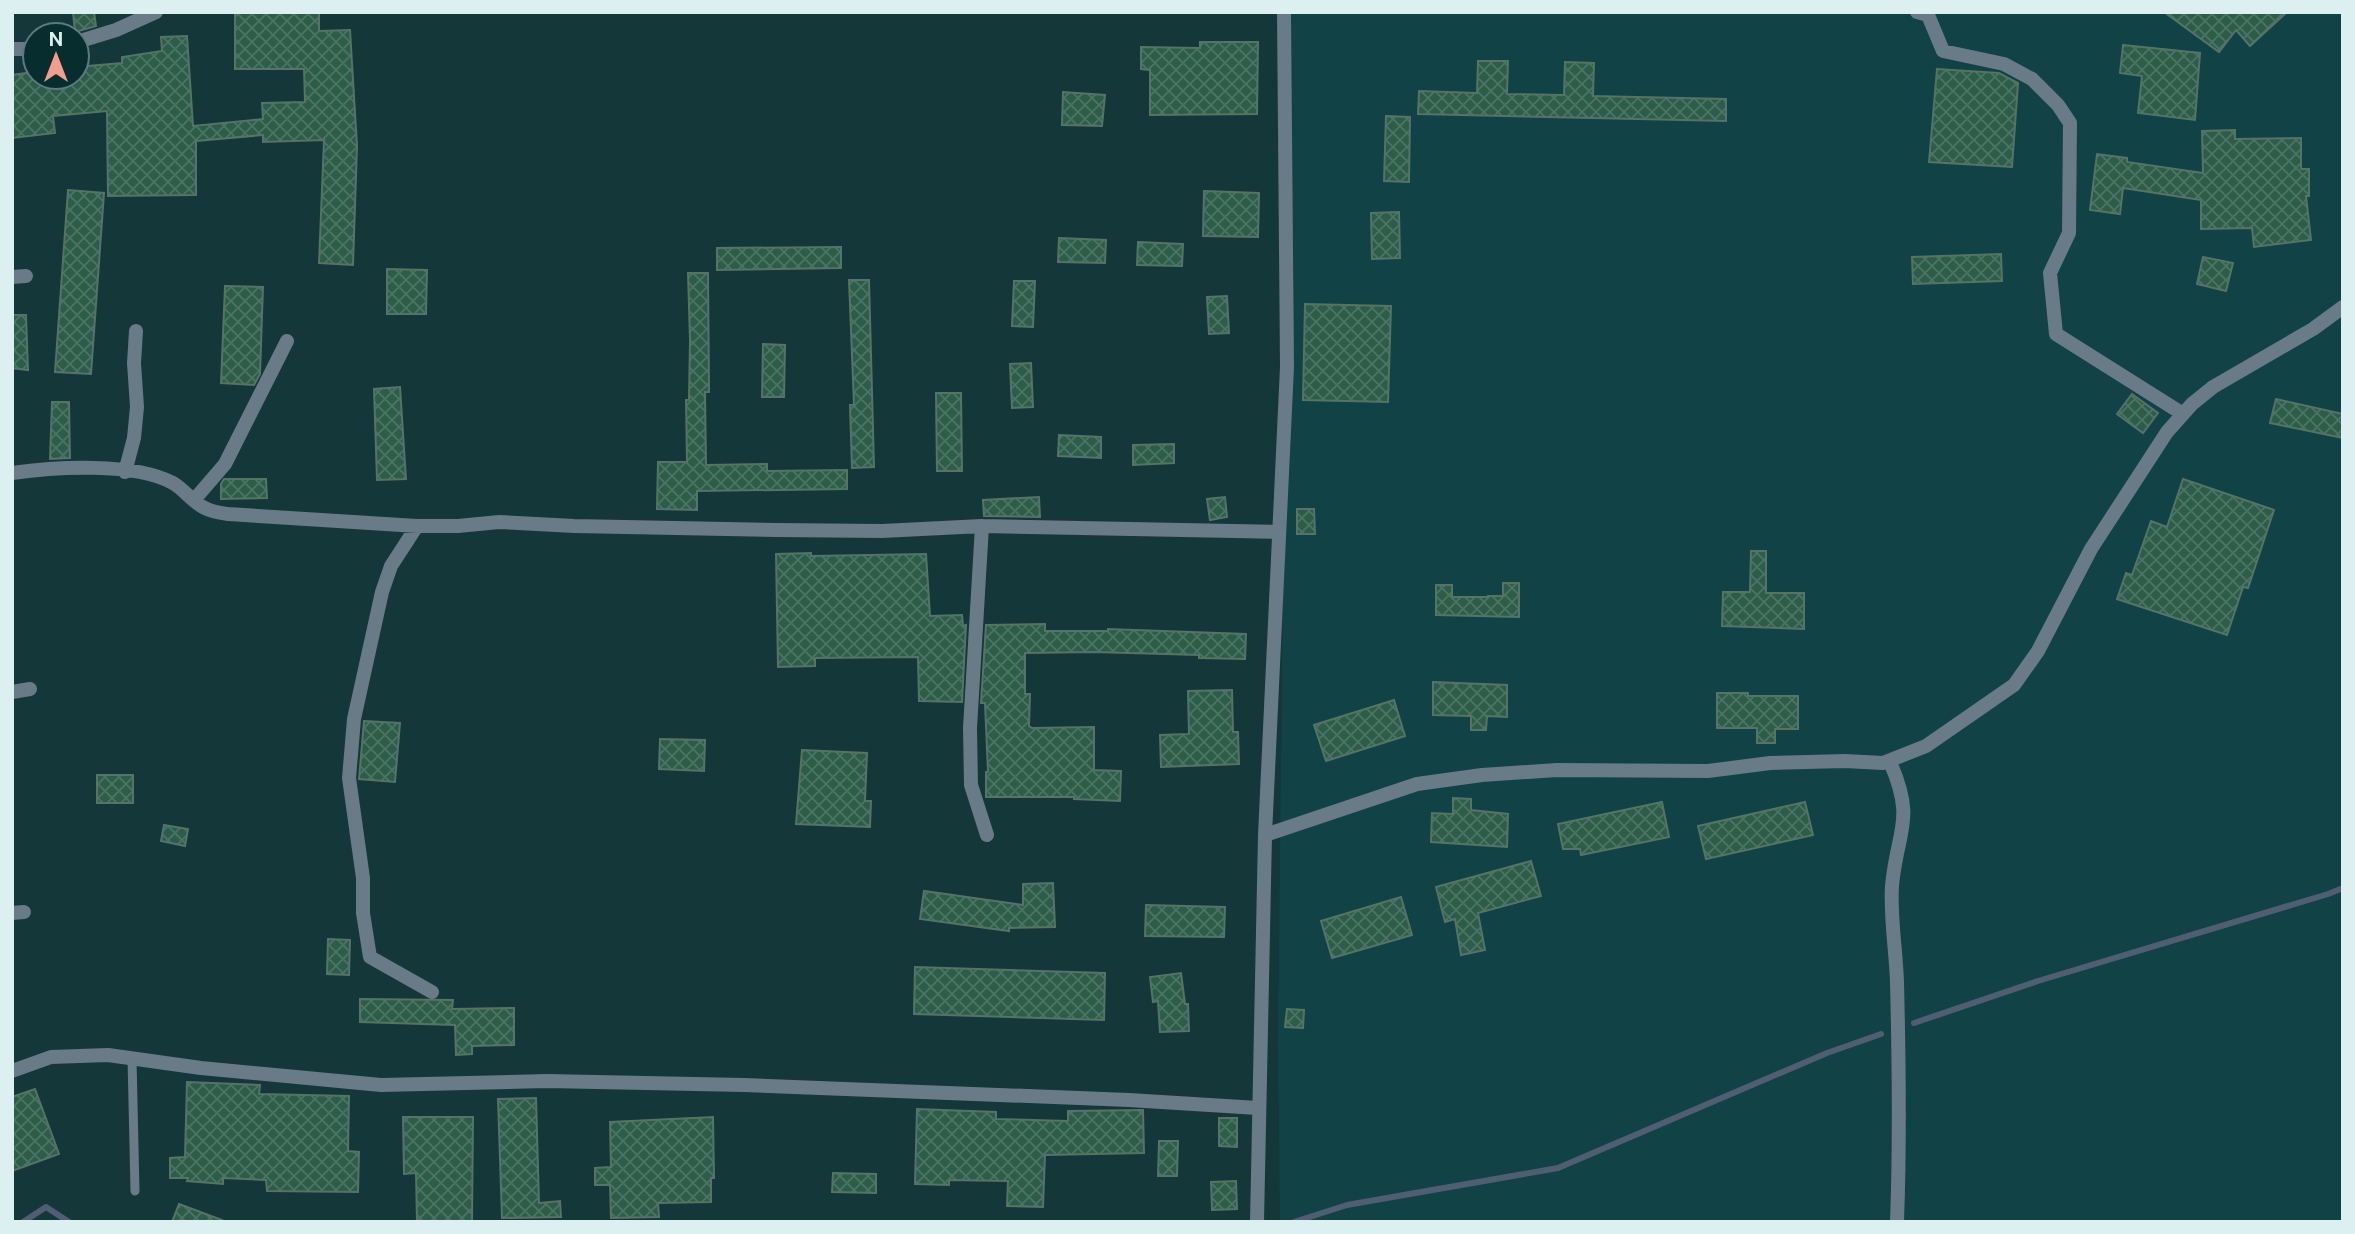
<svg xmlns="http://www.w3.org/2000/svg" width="2355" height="1234" font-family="'Public Sans',sans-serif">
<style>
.built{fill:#114245}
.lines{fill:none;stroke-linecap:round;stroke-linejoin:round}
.stream{stroke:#505e74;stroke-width:6}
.building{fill:url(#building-cross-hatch);stroke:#557366;stroke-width:2}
.service{stroke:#687b86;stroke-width:9}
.minor{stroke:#687b86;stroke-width:14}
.tertiary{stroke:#687b86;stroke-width:14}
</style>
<defs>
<pattern id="building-cross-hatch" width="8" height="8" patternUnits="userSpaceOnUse" patternTransform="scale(1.75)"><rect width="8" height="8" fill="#2d5c49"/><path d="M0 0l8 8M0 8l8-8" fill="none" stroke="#4b7464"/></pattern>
</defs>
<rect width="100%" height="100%" fill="#143739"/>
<path class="built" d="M1289,12H2343V1222H1280L1278,1043Z"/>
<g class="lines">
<path class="stream" d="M1914,1023L2038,981L2328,894L2343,888
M23,1222L46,1207L69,1222
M1294,1222L1347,1205L1558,1168L1827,1053L1881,1034"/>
</g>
<path class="building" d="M73,12H94L96,26L75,32Z
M235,12H319V31L350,30L357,146L353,265L319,263L324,140L263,142V135L196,141V195L108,196L107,111L53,116L55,133L13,138L12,75L35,72V77H77V67L122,63V57L162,51L161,37L187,36L193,126L263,119L262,103L305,102L304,69H235Z
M2164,12H2287L2250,46L2236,30L2219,52Z
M1200,42H1258L1257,114L1150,115V70L1141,69V47L1200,48Z
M2123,45L2200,53L2195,120L2138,113L2142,76L2120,73Z
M1478,61H1508L1507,94L1564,95L1565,62L1594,63L1593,96L1726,99V121L1418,114L1419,91L1477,93Z
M1937,69L1999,73L2018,83L2012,167L1929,162Z
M1063,92L1105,95L1102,126L1062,125Z
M1386,116L1410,117L1409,182L1384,181Z
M2235,130V139L2301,138V169H2309V196H2306L2311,240L2254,247L2252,228L2201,229V200L2123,188L2120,214L2090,210L2097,154L2127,158V162L2203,173L2202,131Z
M68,190L104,193L91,374L55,372Z
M1204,191L1259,193L1258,237L1203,236Z
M1399,212L1400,258L1372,259L1371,213Z
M1059,238L1106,240L1105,263L1058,262Z
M1138,242L1183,244L1182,266L1137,265Z
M841,247V268L717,270V248Z
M2001,254L2002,281L1913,284L1912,257Z
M2203,257L2233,263L2226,291L2197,284Z
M387,269L427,270L426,314H387Z
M688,273H708L709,392H705L706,465L767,464V471L847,470V489L697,491V510L657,509L658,462H687L686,400H689L690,340Z
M849,280H869L874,467L852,468L850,405H854Z
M1014,281H1035L1033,327L1012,326Z
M225,286L263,287L260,374L254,385L221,383Z
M1227,296L1229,333L1209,334L1207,297Z
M1305,304L1391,306L1388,402L1303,400Z
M12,315H26L28,370L12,368Z
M763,344L785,345L784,397H762Z
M1031,363L1033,407L1012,408L1010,364Z
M400,387L406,479L377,480L374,389Z
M936,393H961L962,471H937Z
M2132,394L2158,413L2143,433L2117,414Z
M2276,399L2343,414V438L2270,423Z
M52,402H69L70,458L50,459Z
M1059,435L1101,437V458L1058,456Z
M1174,444V463L1133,465V445Z
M224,479H266L267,498L221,499V484Z
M2183,479L2274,510L2248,588L2243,587L2227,635L2117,599L2126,573L2132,575L2151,521L2167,527Z
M1039,497L1040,517L984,516L983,500Z
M1225,497L1227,517L1210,520L1207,499Z
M1297,509H1314L1315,534H1297Z
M1751,551H1766V593H1804V629L1722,626L1723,592H1750Z
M811,553V556L926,554L930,616L962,615L963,626L966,625L962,702L919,701L918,657L815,658V666L778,667L776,554Z
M1503,583H1519V617L1436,615V585H1452V597H1488V596H1503Z
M1045,624V631H1108V629L1246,634L1245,659L1199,658V655L1094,652L1025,653V694H1030L1029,726L1032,728L1094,727V770L1121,771L1120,801L1074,799V797H986V772H988L985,703H981L986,625Z
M1433,682L1507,685V717L1487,716L1486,730H1471V716L1433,715Z
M1232,690L1233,732H1238L1239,764L1161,767L1160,735L1189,734L1188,691Z
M1717,693H1748V696H1798V729H1775V743H1757V728H1717Z
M1394,700L1405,736L1326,761L1314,725Z
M364,721L400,723L395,782L359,779Z
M660,739L705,740L704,771L659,769Z
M802,750L867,753L865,801H871L870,827L796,824Z
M97,775H133V803H97Z
M1453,798L1471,799V810L1508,814L1507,847L1431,842L1432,813L1453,814Z
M1662,802L1669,837L1581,855L1580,849H1563L1558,824Z
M1805,802L1813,835L1706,859L1698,826Z
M164,825L188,829L185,846L161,841Z
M1531,861L1541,896L1478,913L1485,950L1461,955L1455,919L1445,922L1436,887Z
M1053,883L1055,927L1009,928V931L920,919L924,891L1023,905V884Z
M1401,897L1412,935L1332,958L1321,921Z
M1146,905L1225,907L1224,937L1145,936Z
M328,939L350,940L349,975L327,974Z
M915,967L1105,973L1104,1020L914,1014Z
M1181,973L1185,1004H1188L1189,1031L1160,1032L1158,1001L1153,1002L1150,977Z
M360,999L453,1000L452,1009L514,1008V1045L472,1046V1054L456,1055L455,1025L360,1022Z
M1287,1009L1304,1010L1303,1028L1285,1027Z
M187,1082L260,1085L259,1094L349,1096L348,1151L359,1152L358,1192L267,1191L266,1180L223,1178V1184L187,1181L188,1178H170V1158L185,1157Z
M35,1089L59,1154L12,1171V1097Z
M536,1098L539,1203L560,1201L561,1217L502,1218L498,1099Z
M917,1109L996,1112V1119L1068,1121V1111L1143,1110L1144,1153L1045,1155L1043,1207L1007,1206L1008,1181L949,1180V1185L915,1184Z
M403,1117H473L472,1222H417L416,1173L404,1174Z
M713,1117L714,1178H711V1202L658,1203L659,1217L611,1218L610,1185H595V1168L611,1167L610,1122Z
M1219,1118H1237V1147L1219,1146Z
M1159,1141H1178L1177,1176H1158Z
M833,1173L876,1174V1193L832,1192Z
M1236,1181L1237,1209L1212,1210L1211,1182Z
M179,1204L222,1220L221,1222H172Z"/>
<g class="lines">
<path class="service" d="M132,1058L135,1191"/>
<path class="minor" d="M1917,12L1928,15L1943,51L2004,64L2032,79L2058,105L2070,123L2069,233L2050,273L2056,334L2183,414
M77,42L116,30L156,12
M12,49H35
M12,277L26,276
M125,472L134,438L137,407L134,363L136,331
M12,473C55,467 134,462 173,483C185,490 194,504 207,509C213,512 221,513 228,514L417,526H458L499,522L574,526L777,530L882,531L982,526L1279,532
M194,500L225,464L287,341
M417,526L391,566L382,592L354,719L349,778L363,878V913L370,957L432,992
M982,526L970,728L971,785L987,835
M12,692L30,689
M1890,762C1916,821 1897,830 1892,886C1890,917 1896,951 1897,982C1899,1062 1900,1142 1897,1222
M1265,835L1417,784L1482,775L1557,770L1708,771L1770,763L1845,761L1883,763L1926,746L2014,685L2038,651L2091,549L2167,432L2192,404L2213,387L2313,329L2343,307
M12,913L24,912
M12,1071L51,1057L108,1055L201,1068L381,1085L547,1081L744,1085L1129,1100L1258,1108"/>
<path class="tertiary" d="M1257,1222L1265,835L1287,367L1284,12"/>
</g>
<rect width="2355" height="1234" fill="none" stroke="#ddf0f1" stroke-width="28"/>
<g transform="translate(56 56)"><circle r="33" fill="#082d2f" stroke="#5d7b7d" stroke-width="2"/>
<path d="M0-5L12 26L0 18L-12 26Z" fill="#f49d8c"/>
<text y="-10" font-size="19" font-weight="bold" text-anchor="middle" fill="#ddf0f1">N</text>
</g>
</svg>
